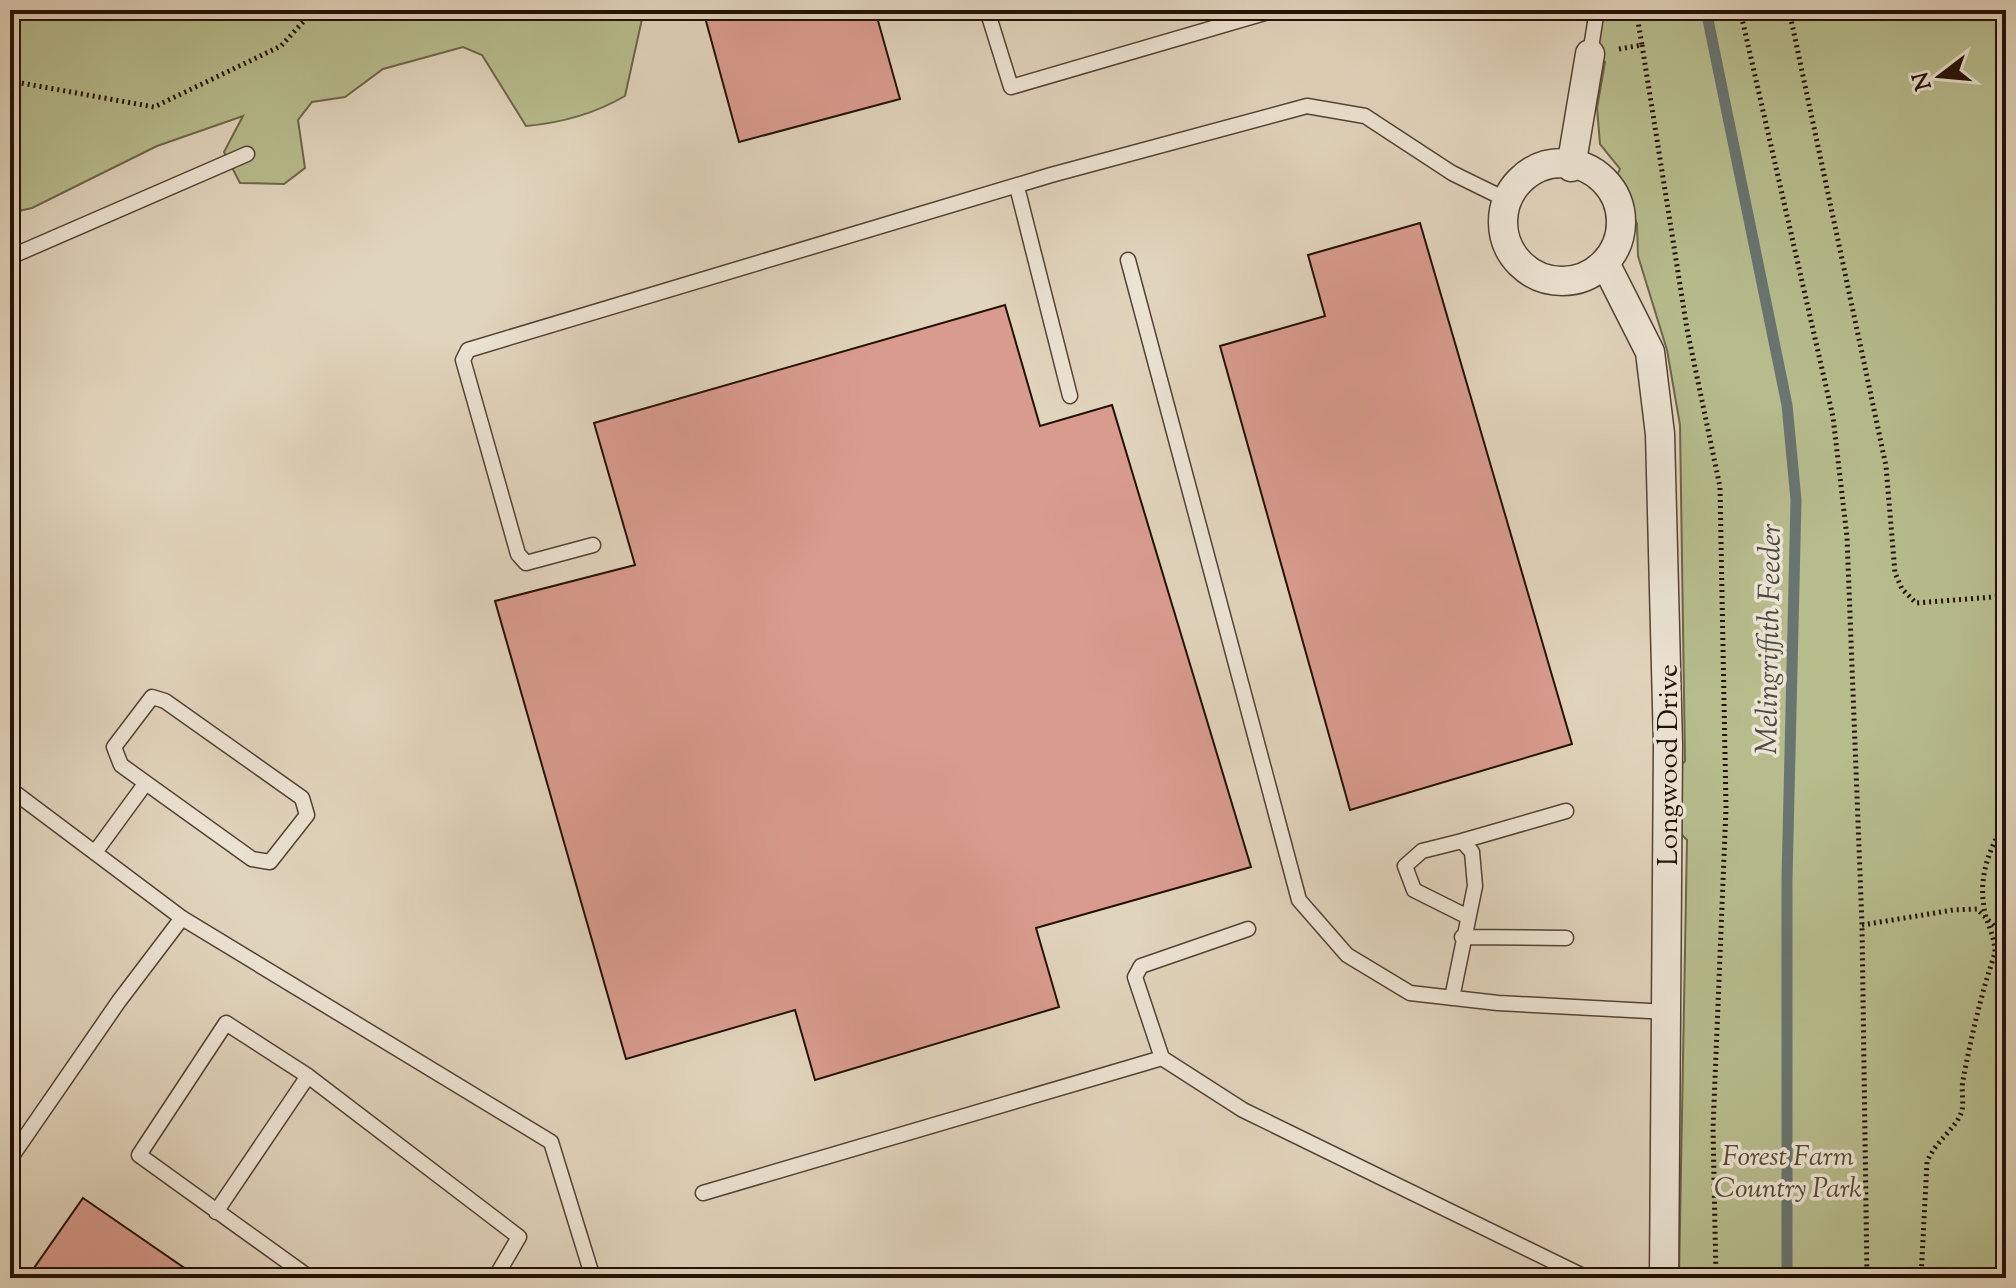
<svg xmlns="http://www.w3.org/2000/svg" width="2016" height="1288" font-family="'Sorts Mill Goudy',serif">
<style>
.green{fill:#b7bc8d;stroke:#6d664a;stroke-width:2}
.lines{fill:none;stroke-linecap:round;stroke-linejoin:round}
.stream{stroke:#687571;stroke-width:11}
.building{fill:#d99b8e;stroke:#231107;stroke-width:2}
.service-casing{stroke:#524234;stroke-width:17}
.minor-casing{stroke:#524234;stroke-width:31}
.path{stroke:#231107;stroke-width:5;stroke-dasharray:2 4;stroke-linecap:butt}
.service{stroke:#ece3d3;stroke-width:14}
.minor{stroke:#ece3d3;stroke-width:28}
.labels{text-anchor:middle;stroke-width:7;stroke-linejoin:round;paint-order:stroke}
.street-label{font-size:28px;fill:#231107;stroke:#ece3d3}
.park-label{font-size:28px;font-style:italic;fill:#574d36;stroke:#ece3d3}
.water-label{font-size:30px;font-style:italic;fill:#4b4b45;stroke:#ece3d3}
</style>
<rect width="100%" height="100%" fill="#e1d4bc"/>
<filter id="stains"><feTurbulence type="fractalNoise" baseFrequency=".0025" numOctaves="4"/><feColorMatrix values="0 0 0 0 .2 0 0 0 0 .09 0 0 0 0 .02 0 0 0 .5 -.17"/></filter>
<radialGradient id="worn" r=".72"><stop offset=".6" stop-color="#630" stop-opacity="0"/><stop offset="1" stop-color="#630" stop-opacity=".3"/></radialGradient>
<path class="green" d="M10,10H644L625,96C594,114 561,123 526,126L482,55L463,47L383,69L345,97L312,102L298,120L305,168L284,184L240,183L224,152L243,116L157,146L32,208L10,213Z
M1589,10H2006V1278H1679L1687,840L1675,828L1673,775L1685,761L1680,425L1667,350L1638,256L1637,224L1617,175L1620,169L1600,144L1597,108L1605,62L1586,40Z"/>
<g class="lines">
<path class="stream" d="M1706,10L1787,405L1796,500L1787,879V1278"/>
</g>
<path class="building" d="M703,10H875L900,99L739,142Z
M1420,223L1572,744L1350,810L1220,346L1325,316L1308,255Z
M1005,305L1040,426L1112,405L1251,867L1036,928L1059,1007L815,1080L795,1010L626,1059L495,601L635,565L594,423Z
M83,1198L199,1278H27Z"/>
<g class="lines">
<g class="service-casing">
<path id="service" d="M987,10L1011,87L1275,10
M1590,54L1597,10
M1017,187L1070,396
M10,257L247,154
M1128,260L1299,900L1347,955L1410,993L1498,1003L1668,1012
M593,545L526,563L518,554L463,360L468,350L1051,175L1307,106L1365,116L1452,173L1507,200
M152,697L165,701L302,798L307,815L270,862L252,859L121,765L114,747Z
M10,789L182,918L551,1142L593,1278
M1462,841L1566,811
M96,851L145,784
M1462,937L1566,938
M1452,998L1475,886L1472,852L1462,841L1422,851L1405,866L1414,890L1466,916
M1162,1058L1243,1110L1587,1278
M308,1076L226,1023L139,1155L310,1278
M10,1159L119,1001L182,918
M703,1193L1162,1058L1135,977L1141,966L1248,929
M216,1212L308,1076L519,1237L495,1278"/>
</g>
<g class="minor-casing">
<path id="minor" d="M1503 222a59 59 0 1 1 118 0a59 59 0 1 1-118 0Z
M1571,167L1590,54
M1605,263L1650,352L1660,434L1668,745L1664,1278"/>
</g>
<path class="path" d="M1740,10L1833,417L1847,537L1862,925L1867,1278
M1789,10L1886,466L1895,573L1902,589L1916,603L2006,596
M1642,45L1687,329L1720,487L1726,808L1713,1128L1716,1278
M1619,49L1642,45L1636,10
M10,81L154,107L281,46L314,10
M1862,925L1953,910L1977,909L2006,938
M1921,1278L1927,1162C1936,1140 1956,1129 1962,1111C1964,1102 1961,1090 1963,1080C1971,1038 1981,994 1995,953C1995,939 1990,930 1986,917C1977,881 1987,852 2006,821"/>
<use href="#service" class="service"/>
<use href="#minor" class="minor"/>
</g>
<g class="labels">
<g class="street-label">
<text transform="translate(1667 765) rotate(-90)" y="10">Longwood Drive</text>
</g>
<g class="park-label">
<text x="1788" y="1165">Forest Farm<tspan x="1788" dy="32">Country Park</tspan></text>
</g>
<g class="water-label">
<text transform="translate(1768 639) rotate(-89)" y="10">Melingriffith Feeder</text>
</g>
</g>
<rect width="2016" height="1288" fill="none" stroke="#e1d4bc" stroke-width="40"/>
<rect x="12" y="12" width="1992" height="1264" fill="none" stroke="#231107" stroke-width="4"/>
<rect x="20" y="20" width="1976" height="1248" fill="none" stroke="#231107" stroke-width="2"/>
<g transform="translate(1940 76) rotate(254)" stroke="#ece3d3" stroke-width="6" paint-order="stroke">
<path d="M0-6L14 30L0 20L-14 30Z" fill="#231107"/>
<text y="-12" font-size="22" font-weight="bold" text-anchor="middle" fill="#231107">N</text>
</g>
<rect width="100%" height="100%" filter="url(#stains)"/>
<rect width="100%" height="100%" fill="url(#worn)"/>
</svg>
